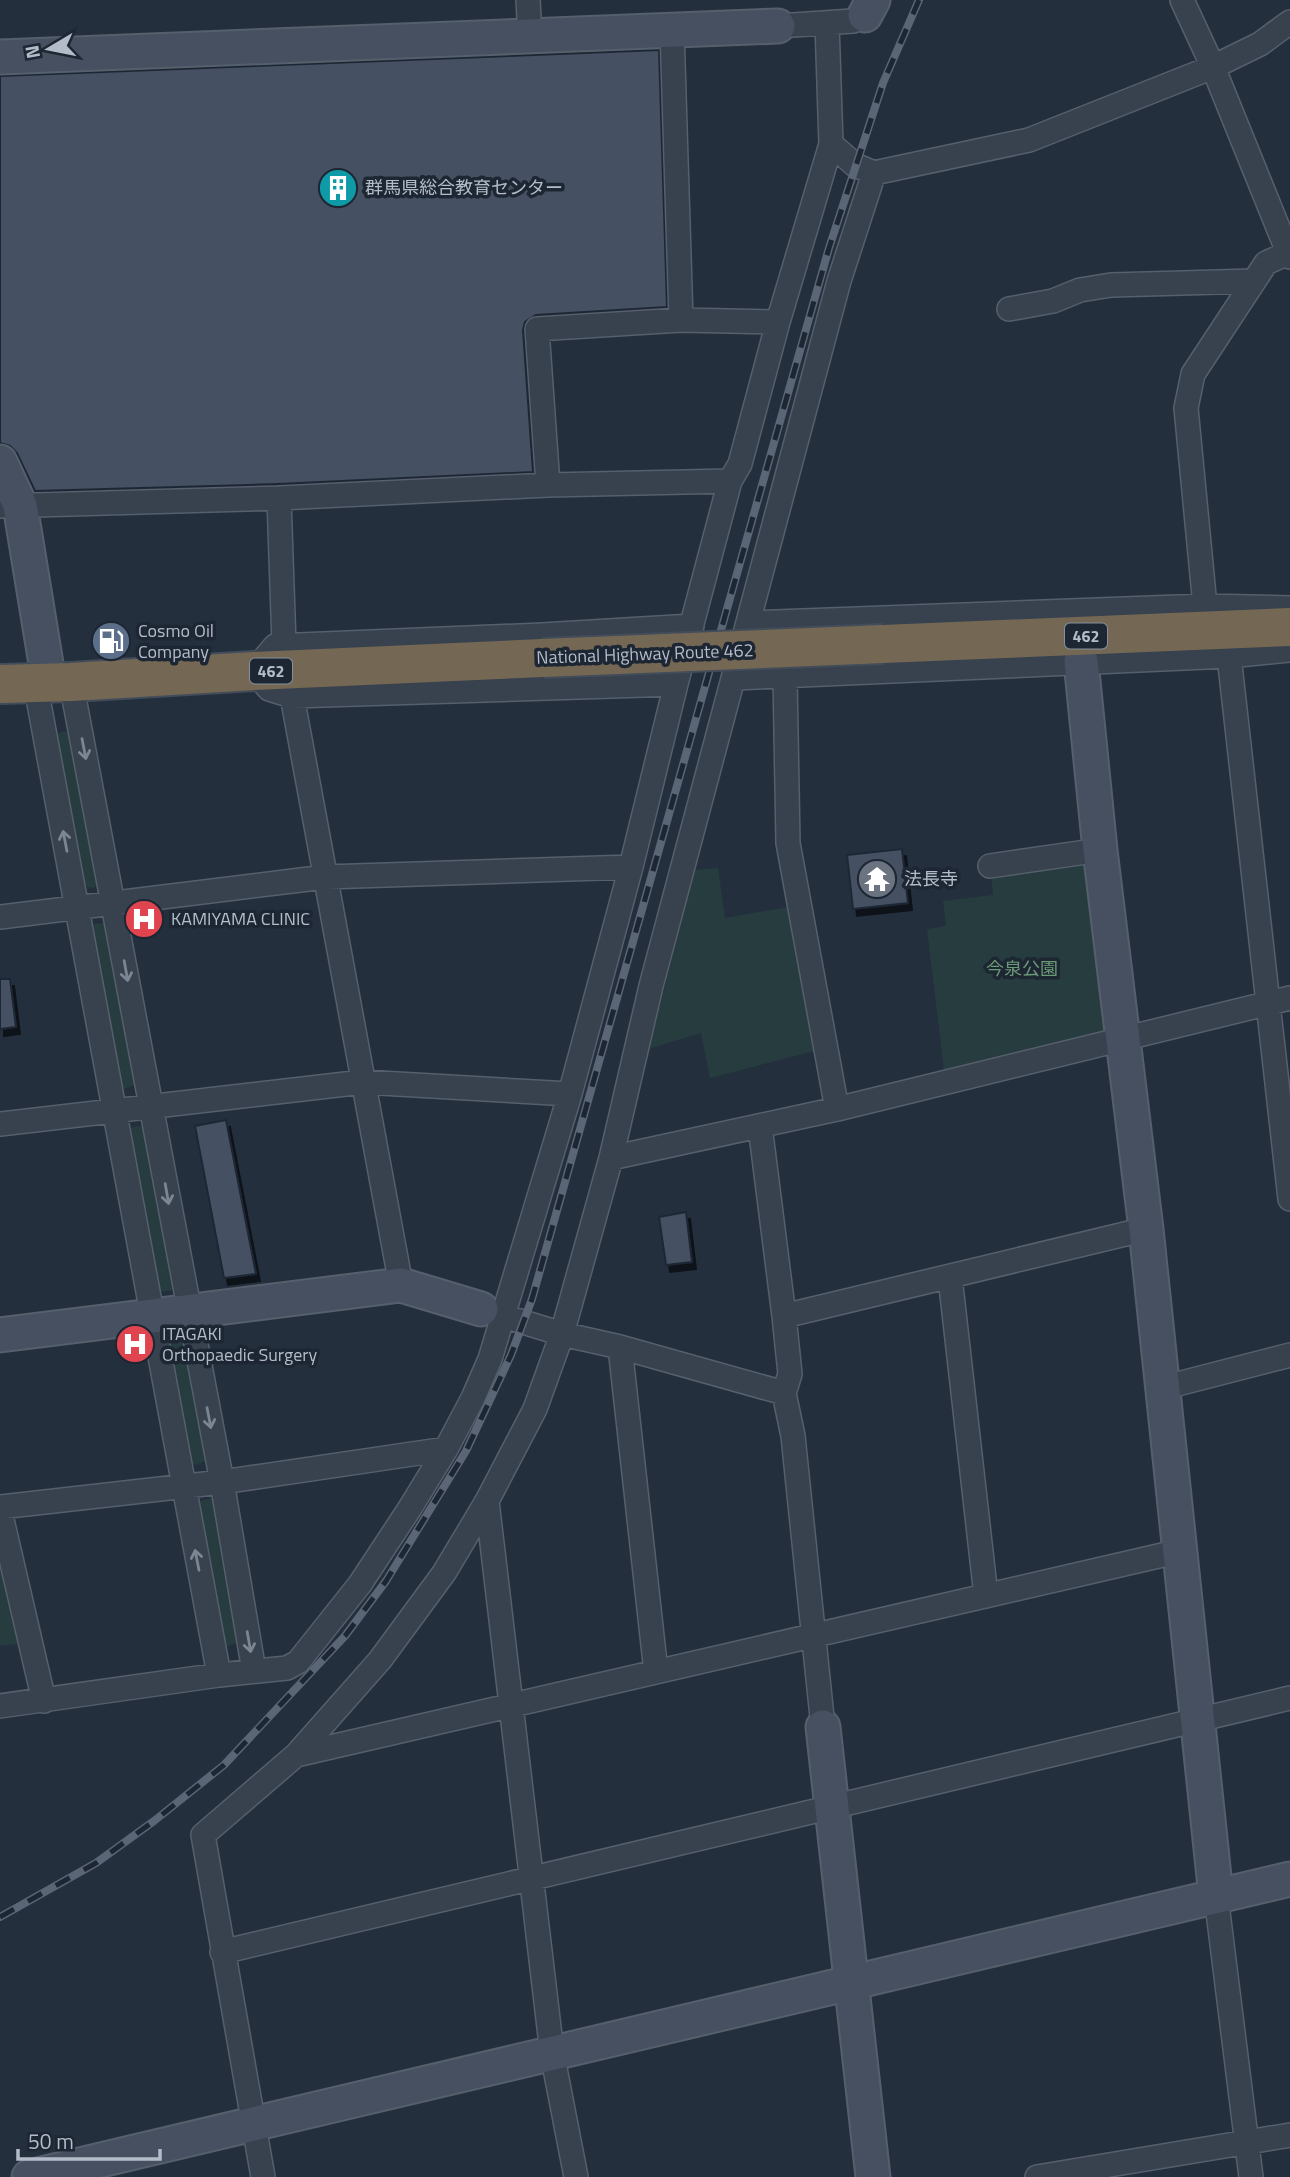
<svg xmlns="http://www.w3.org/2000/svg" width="1290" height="2177" font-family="'Titillium Web','Noto Sans JP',sans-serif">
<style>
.green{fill:#263c3f}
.building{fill:#455162;stroke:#1f2835;stroke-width:2;filter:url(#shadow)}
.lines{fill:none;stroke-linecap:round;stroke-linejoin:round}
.street-casing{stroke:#565f6c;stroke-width:26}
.secondary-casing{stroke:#565f6c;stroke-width:37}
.highway-casing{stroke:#434c59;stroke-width:42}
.street{stroke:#38414e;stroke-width:23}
.secondary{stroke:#465061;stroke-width:33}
.highway{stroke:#746855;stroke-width:38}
.rail-casing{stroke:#5a6575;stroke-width:8}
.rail{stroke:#1d2633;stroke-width:5;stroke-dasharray:16;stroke-linecap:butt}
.highway-bridge-casing{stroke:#434c59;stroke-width:42;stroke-linecap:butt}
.highway-bridge{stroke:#746855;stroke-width:38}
.oneway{stroke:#7c8592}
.labels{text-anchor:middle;stroke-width:7;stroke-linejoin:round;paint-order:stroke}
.shield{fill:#1d2633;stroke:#878f9c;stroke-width:2}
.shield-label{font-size:16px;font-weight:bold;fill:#b4bcc9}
.poi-label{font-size:18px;fill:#b4bcc9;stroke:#1d2633;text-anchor:start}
.street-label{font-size:18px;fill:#b4bcc9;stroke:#1d2633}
.park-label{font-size:18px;fill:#6b9a76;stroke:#1d2633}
</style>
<defs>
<filter id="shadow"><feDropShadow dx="4" dy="7" stdDeviation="0" flood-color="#0009"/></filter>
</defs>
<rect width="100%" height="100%" fill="#242f3e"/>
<path class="green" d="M64,731L72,734L102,874L98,885L93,888L84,886L56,734Z
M1086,862L1111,1020L1104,1032L944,1070L927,929L946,926L943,901L993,895L991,875Z
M718,868L725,918L794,906L818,1050L710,1078L701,1033L649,1049L694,870Z
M105,923L112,932L140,1080L135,1085L124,1089L118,1083L90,931L93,924Z
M141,1126L147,1128L176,1286L172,1290L162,1292L154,1287L126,1135L129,1128Z
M185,1337L210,1454L206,1461L195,1465L187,1459L165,1349L169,1341Z
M215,1497L239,1643L226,1646L220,1642L197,1502Z
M0,1536L24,1643L0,1646Z"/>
<path class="building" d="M659,50L667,307L536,315L525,322L523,330L533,472L278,484L35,491L17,453L10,446L0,443V76Z
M902,849L908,903L853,909L847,855Z
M0,979H10L16,1027L0,1029Z
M226,1120L256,1274L224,1278L195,1126Z
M686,1212L692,1262L666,1265L659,1217Z"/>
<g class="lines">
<g class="street-casing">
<path id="street" d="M528,0L530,36
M1182,0L1213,67L1290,257
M778,26L853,21L865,15
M672,30L681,320
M831,144L855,165L874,173L1029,140L1213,67L1260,44L1290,22
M1009,309L1053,301L1080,290L1111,285L1254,281
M548,485L537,329L681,320L778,322
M279,498L284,645
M0,506L279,498L548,485L730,481
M1205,606L1186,408L1193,374L1266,263L1288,253
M748,623L1205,606L1290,608
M1229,656L1290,1199
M785,677L788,843L837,1109
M734,678L1229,656L1290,650
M35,682L219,1675
M71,682L222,1482L254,1671
M676,684L292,696L269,689L254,671L275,646L542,635L692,626
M292,696L401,1285
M990,866L1100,850
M0,917L325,877L631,867
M0,1124L363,1082L570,1094
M760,1126L784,1316L790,1374L784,1393L793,1436L823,1727
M611,1158L837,1109L1290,998
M950,1277L986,1596
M491,1312L562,1334L620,1347L784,1393
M784,1316L1146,1229
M620,1347L656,1672
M1162,1388L1290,1355
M487,1501L552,2053L576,2177
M0,1507L222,1482L446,1449
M0,1511L44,1701
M0,1706L219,1675L287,1668L298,1662L360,1584L410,1508L446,1449L473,1398L490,1359L570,1094L631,867L676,684L730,481L740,464L778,322L831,144L827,24
M296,1755L1180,1551
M1216,1896L1251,2177
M222,1952L1290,1698
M263,2177L203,1835L296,1755L380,1660L444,1573L487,1501L535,1409L562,1334L611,1158L651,986L839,281L874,173
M1037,2177L1290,2135"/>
</g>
<g class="secondary-casing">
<path id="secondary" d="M865,15L873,0
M0,57L778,26
M0,462L20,505L49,682
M1081,661L1100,850L1146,1229L1216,1896
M0,1335L401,1285L481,1309
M823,1727L873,2177
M29,2177L1290,1879"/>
</g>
<g class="highway-casing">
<path id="highway" d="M883,644L1290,627
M0,684L71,682L254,671L543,658"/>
</g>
<use href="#street" class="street"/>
<use href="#secondary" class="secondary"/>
<use href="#highway" class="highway"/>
<g class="rail-casing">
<path id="rail" d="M0,1917L96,1863L154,1821L224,1765L345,1636L386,1581L466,1451L511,1355L532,1299L829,248L883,83L919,0"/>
</g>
<use href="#rail" class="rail"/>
<g class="highway-bridge-casing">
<path id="highway-bridge" d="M543,658L883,644"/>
</g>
<use href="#highway-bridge" class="highway-bridge"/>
</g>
<defs><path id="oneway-shaft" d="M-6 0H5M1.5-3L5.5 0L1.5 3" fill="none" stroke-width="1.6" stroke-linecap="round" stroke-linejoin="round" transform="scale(1.75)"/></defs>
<g class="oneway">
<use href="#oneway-shaft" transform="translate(84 749) rotate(79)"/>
<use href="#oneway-shaft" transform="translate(65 841) rotate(-101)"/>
<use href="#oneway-shaft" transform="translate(126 971) rotate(80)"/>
<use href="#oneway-shaft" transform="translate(167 1194) rotate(80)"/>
<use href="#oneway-shaft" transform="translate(209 1418) rotate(79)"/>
<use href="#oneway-shaft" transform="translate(197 1560) rotate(-101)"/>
<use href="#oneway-shaft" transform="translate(249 1642) rotate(80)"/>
</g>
<defs>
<g id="building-disc" transform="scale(2.0125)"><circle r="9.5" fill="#0f9aa8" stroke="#1d2633"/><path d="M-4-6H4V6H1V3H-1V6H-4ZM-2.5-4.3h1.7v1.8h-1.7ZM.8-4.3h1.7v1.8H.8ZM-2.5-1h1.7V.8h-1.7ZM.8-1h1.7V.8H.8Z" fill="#fff"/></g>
<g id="fuel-disc" transform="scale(2.0125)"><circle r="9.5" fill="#5c6f8a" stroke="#1d2633"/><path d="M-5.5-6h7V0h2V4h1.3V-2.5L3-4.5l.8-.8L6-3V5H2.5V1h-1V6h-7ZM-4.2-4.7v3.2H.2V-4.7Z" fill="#fff"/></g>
<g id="temple-disc" transform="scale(2.0125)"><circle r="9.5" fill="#6b7280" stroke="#1d2633"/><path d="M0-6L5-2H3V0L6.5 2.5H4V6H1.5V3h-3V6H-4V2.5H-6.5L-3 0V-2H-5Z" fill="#fff"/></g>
<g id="hospital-disc" transform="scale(2.0125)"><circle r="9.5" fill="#e0444e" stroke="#1d2633"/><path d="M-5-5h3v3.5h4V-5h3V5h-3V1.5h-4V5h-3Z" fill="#fff"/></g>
</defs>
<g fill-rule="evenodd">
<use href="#building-disc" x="338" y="188"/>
<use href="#fuel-disc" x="111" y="641"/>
<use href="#temple-disc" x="877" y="879"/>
<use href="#hospital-disc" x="144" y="919"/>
<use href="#hospital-disc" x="135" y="1344"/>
</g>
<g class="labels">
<g class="shield">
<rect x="1065" y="623.5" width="42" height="25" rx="5"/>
<rect x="250" y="658.5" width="42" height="25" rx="5"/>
</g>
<g class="shield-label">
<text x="1086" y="642">462</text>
<text x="271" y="677">462</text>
</g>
<g class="poi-label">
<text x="365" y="194">群馬県総合教育センター</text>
<text x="138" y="637">Cosmo Oil<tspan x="138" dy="21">Company</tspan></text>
<text x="904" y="885">法長寺</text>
<text x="171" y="925">KAMIYAMA CLINIC</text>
<text x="162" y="1340">ITAGAKI<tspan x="162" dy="21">Orthopaedic Surgery</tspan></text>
</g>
<g class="street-label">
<text transform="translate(645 654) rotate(-2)" y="6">National Highway Route 462</text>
</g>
<g class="park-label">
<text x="1022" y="975">今泉公園</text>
</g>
</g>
<g transform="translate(49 49) rotate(260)" stroke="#1d2633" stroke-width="5" paint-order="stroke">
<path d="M0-5L12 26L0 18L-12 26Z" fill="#b4bcc9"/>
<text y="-10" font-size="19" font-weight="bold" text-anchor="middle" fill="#b4bcc9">N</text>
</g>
<path d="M18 2149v10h142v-10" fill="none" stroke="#b4bcc9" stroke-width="3.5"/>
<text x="28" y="2149" font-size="21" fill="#b4bcc9" stroke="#1d2633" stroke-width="5" paint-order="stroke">50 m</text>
</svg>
